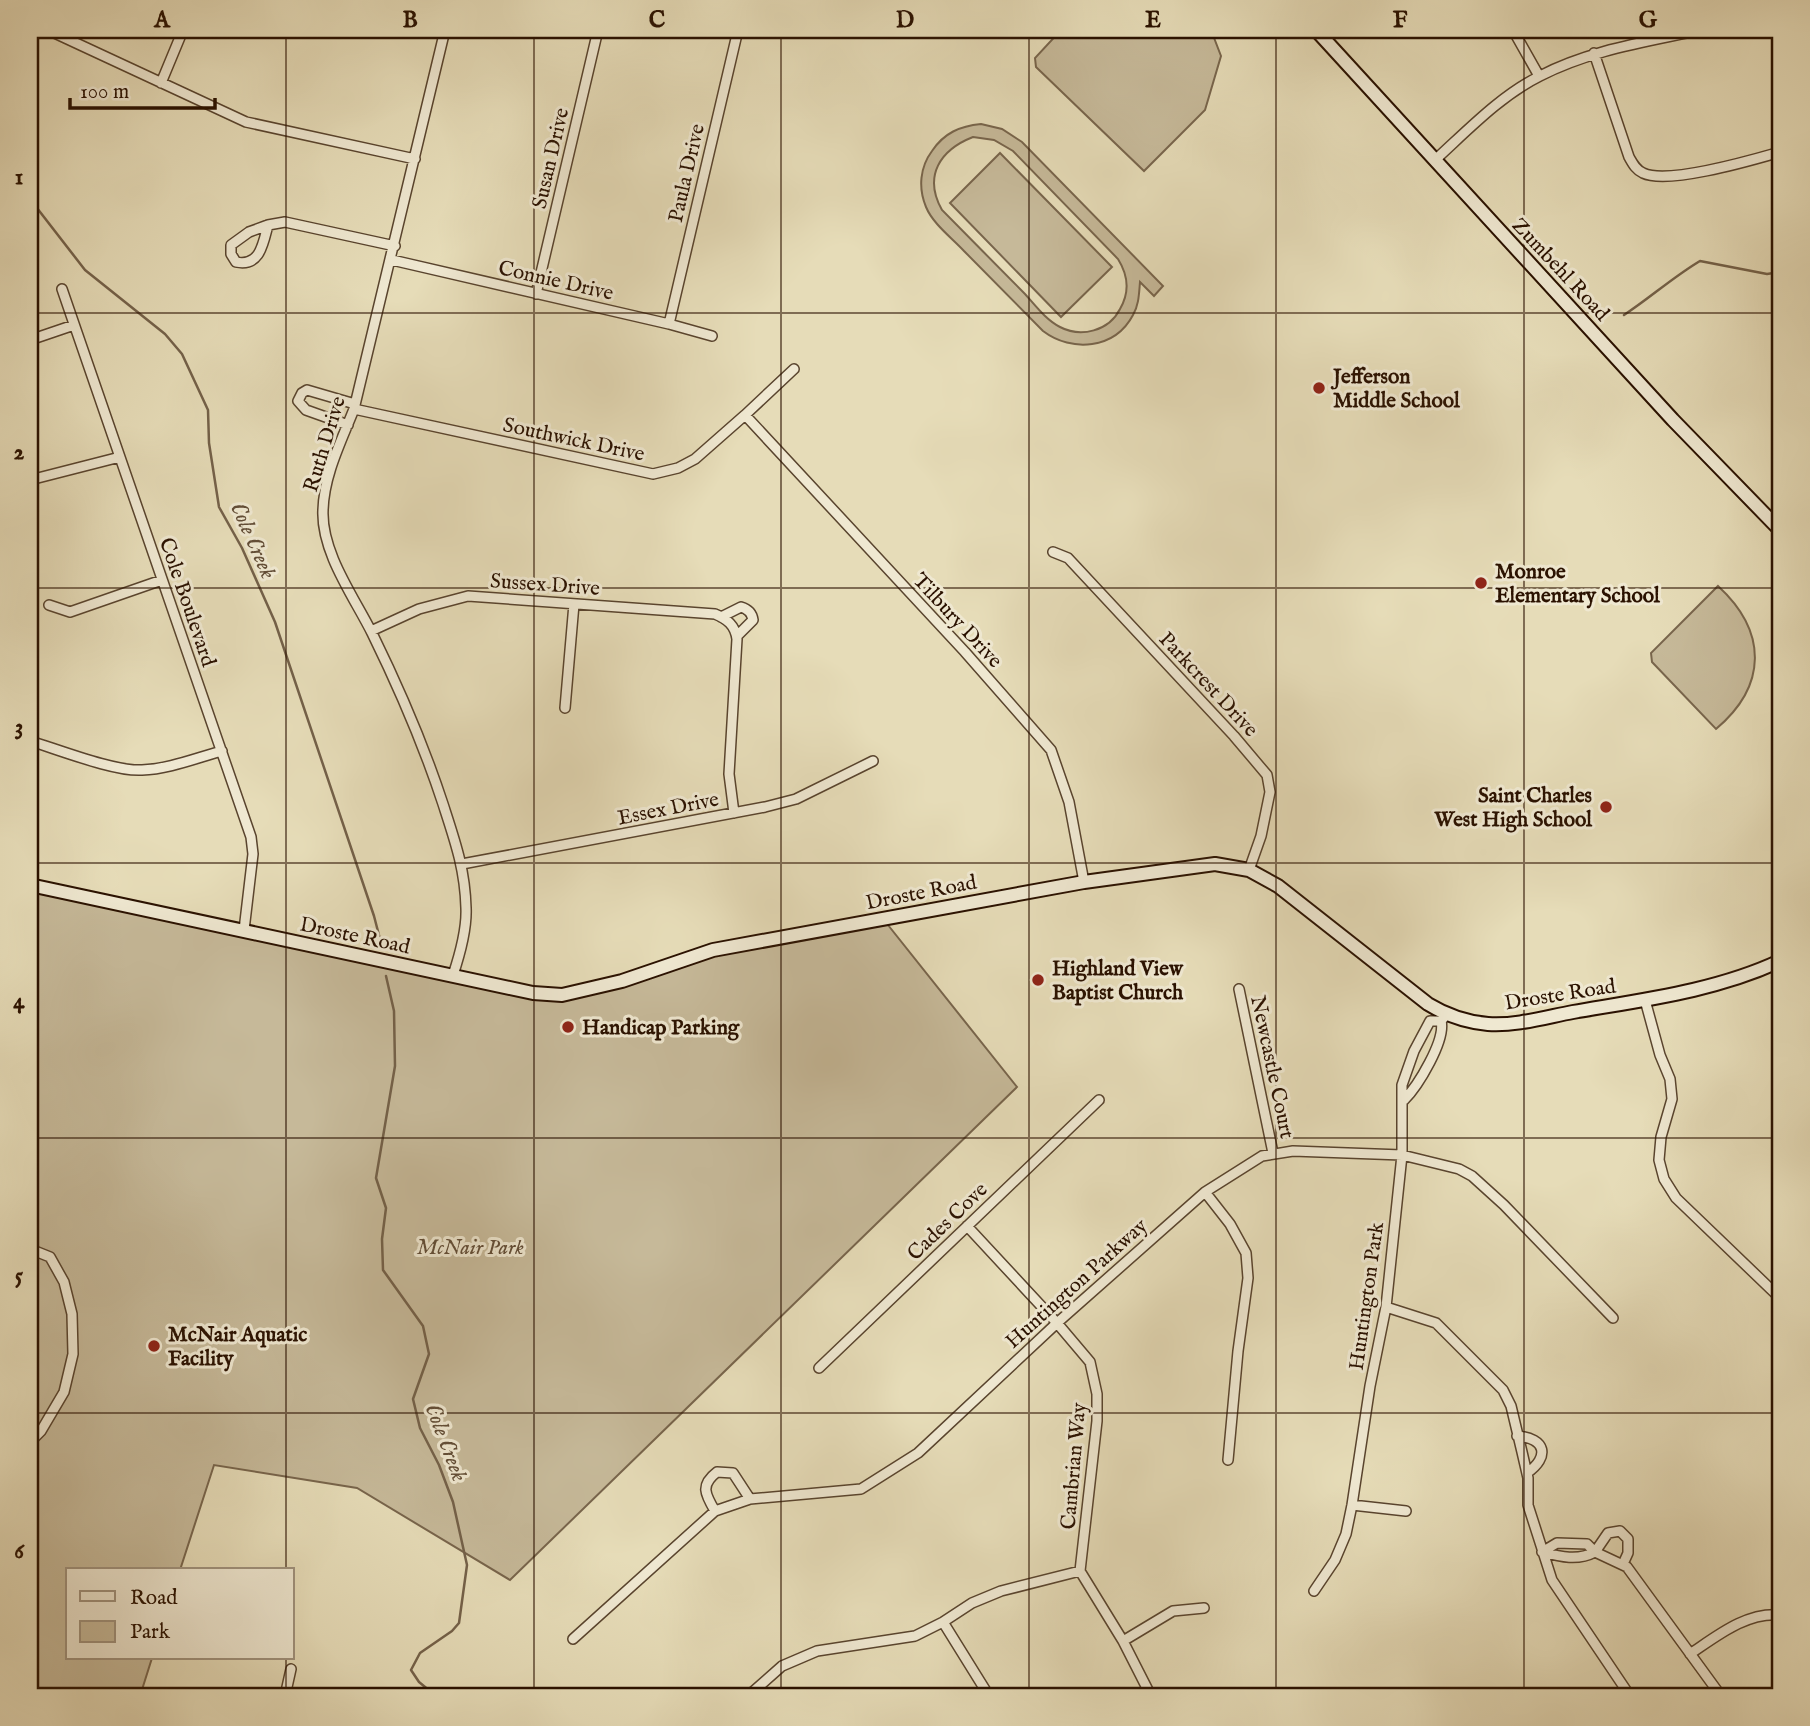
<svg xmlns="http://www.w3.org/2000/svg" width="1810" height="1726" font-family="'IM FELL English',serif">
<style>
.green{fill:#c6b999;stroke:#78654c;stroke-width:2;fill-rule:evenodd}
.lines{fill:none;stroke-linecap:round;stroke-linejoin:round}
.stream{stroke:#746149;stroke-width:2.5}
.street-casing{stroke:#59442e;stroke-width:12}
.secondary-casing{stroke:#2a1100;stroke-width:16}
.street{stroke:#efe8d1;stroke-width:9}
.secondary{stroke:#efe8d1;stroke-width:12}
.grid{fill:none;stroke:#2a1100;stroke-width:2;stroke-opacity:0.55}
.poi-dot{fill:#8f2418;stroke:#efe8d1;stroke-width:2.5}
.labels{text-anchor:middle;stroke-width:6;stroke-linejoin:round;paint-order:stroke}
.street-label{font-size:21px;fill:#2a1100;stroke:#efe8d1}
.poi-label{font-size:21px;font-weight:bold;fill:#2a1100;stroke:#efe8d1;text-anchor:start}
.park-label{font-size:21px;font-style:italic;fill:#614c36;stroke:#efe8d1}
.water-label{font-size:23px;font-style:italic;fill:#624d36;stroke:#efe8d1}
.neatline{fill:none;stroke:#2a1100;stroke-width:2.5}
.grid-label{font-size:23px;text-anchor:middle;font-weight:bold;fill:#2a1100}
</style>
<rect width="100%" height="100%" fill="#e6dcb8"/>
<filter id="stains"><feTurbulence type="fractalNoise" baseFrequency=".00286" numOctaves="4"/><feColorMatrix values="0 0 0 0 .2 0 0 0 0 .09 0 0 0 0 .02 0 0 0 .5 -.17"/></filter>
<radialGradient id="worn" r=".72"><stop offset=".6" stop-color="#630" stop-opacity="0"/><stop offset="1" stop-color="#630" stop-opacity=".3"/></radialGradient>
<path class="green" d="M1061,30H1211L1221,56L1205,110L1144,171L1036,67L1035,58Z
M981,124L1002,129L1022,142L1163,286L1154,296L1140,282C1139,293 1139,305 1133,315C1115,349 1072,353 1043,331C1017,305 991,278 964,251C952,238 933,224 926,207C918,188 920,167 932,151C944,133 960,126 981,124ZM973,137L994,140L1013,151L1118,259C1128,275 1130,292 1120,309C1109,331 1081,338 1060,327C1046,320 1035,305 1025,294C997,266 970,238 942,210C923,176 940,150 973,137Z
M1000,153L1112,267L1061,317L950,203Z
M1718,586C1768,632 1767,686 1716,729L1652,662L1651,653Z
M30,889L562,995L713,950L884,920L1017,1087L510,1580L357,1488L214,1465L180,1570H68V1658H152L140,1696H30Z"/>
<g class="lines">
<path class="stream" d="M30,199L85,270L165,334L182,354L208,410L209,443L219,507L242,548L275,622L374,916L381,943
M1624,315C1650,298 1673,277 1700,261L1767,274L1780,272
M386,976L394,1011L395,1066L376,1178L386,1208L382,1239L383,1270L423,1326L429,1354L413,1399L420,1428L439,1465L453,1502L467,1565L459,1623L452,1631L420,1653L411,1670L419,1682L436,1696"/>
<g class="street-casing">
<path id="street" d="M48,30L246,122L415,159
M445,30L354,409C341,442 324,475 323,510C321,552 354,597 372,633C399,688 424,746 443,804C455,841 465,869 466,908C467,930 460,954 453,975
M1513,30L1539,76
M30,40L32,30
M1594,53L1629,157C1633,164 1636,170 1643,173C1668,185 1752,160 1780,152
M161,83L183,30
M1435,160C1468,130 1500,96 1540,76C1590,50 1646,42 1701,30
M268,225L249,232L231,245V254L236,262C260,267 263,244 268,225L285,222L395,246
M392,260L669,324L712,336
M62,289L251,837L253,854L244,930
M536,294L598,30
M669,324L738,30
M30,340L74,325
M354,409L653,474L678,468L695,459L745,415L794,369
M745,415L965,652L1051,750L1069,802L1084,882
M348,425L306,410L298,401L302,393L307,390L355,404
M30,480L120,457
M1053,552L1068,558L1234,736L1267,775L1270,792L1261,836L1249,870
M49,605L70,612L162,580
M721,617L741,607C748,609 752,613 753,620L737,636
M371,631L419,609L468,596L715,614C727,619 735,625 737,639L729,774L734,813
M565,708L574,604
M30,741C57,749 115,772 142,770C169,769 196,758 222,751
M462,864L765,807L796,799L873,761
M1239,989L1273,1153
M1645,1000L1660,1055L1670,1079L1672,1099L1661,1137L1659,1160L1664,1179L1676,1198L1780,1298
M1404,1100C1418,1086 1446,1040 1441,1021
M1205,1192L1230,1224L1246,1253L1248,1278L1238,1351L1228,1460
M967,1226L1057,1323L1090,1362L1097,1394V1421L1080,1571L1123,1641L1151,1696
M30,1249L50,1257L64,1282L72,1314L73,1354L64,1392L41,1431L30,1442
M1386,1307L1436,1323L1503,1390L1511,1406L1522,1452L1528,1478V1505L1552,1580L1630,1696
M819,1368L1099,1100
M1517,1436C1546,1438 1550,1457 1527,1473
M1352,1505L1406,1511
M715,1511C705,1494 700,1485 717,1472L733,1473L750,1499
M1542,1552C1561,1557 1578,1561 1595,1552L1627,1567L1721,1696
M1542,1552L1557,1543L1587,1544L1595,1552L1608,1533L1620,1531L1628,1539V1553L1623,1564
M1314,1591L1335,1560L1346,1534L1352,1505L1370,1386L1386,1307L1402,1155V1085L1414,1051L1430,1021H1441L1446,1015
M943,1622L989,1696
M573,1639L715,1511L750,1499L861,1489L918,1453L1057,1323L1205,1192L1262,1156L1293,1151L1402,1155L1459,1169L1472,1176L1504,1205L1613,1318
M1123,1641L1173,1611L1204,1608
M1690,1654C1717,1636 1746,1612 1780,1615
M285,1696L291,1669
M748,1696L782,1666L817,1651L915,1636L943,1622L972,1603L1001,1591L1080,1571"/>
</g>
<g class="secondary-casing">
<path id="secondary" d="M1316,30L1673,420L1780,530
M30,885L533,993L562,995L622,981L713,950L1084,882L1215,864L1249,870L1278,886L1428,1004C1446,1015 1466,1022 1488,1024C1516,1026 1546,1017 1573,1012C1642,1000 1716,991 1780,961"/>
</g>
<use href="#street" class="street"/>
<use href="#secondary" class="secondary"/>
</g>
<path class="grid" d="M286,30V1570M534,30V1696M781,30V1696M1029,30V1696M1276,30V1696M1524,30V1696M30,313H1780M30,588H1780M30,863H1780M30,1138H1780M30,1413H1780M286,1658V1696"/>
<g class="poi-dot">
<circle cx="1319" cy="388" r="7"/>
<circle cx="1481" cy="583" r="7"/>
<circle cx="1606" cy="807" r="7"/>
<circle cx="1038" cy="980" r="7"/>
<circle cx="568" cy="1027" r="7"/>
<circle cx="154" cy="1346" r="7"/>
</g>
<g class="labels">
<g class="street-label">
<text transform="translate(550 158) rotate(-77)" y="7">Susan Drive</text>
<text transform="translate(686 173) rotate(-77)" y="7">Paula Drive</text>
<text transform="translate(1561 269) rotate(47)" y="7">Zumbehl Road</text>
<text transform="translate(556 280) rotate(13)" y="7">Connie Drive</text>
<text transform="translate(574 439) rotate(12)" y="7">Southwick Drive</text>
<text transform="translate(324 444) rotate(-73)" y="7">Ruth Drive</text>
<text transform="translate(545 584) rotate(4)" y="7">Sussex Drive</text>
<text transform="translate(188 602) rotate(71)" y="7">Cole Boulevard</text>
<text transform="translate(958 620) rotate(47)" y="7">Tilbury Drive</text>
<text transform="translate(1209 684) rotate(47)" y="7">Parkcrest Drive</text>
<text transform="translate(668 808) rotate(-11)" y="7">Essex Drive</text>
<text transform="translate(921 892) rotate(-11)" y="7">Droste Road</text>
<text transform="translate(355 935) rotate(12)" y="7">Droste Road</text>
<text transform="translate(1560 994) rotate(-9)" y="7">Droste Road</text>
<text transform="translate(1273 1067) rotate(78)" y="7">Newcastle Court</text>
<text transform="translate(947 1221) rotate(-44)" y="7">Cades Cove</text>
<text transform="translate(1076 1283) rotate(-42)" y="7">Huntington Parkway</text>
<text transform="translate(1366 1296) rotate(-82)" y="7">Huntington Park</text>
<text transform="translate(1073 1466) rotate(-85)" y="7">Cambrian Way</text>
</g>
<g class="poi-label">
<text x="1333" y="383">Jefferson<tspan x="1333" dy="24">Middle School</tspan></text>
<text x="1495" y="578">Monroe<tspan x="1495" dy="24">Elementary School</tspan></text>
<text x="1592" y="802" text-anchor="end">Saint Charles<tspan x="1592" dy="24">West High School</tspan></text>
<text x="1052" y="975">Highland View<tspan x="1052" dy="24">Baptist Church</tspan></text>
<text x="582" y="1034">Handicap Parking</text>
<text x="168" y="1341">McNair Aquatic<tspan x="168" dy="24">Facility</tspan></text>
</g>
<g class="park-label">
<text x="470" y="1254">McNair Park</text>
</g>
<g class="water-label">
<text transform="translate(254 540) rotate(66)" y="8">Cole Creek</text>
<text transform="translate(447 1442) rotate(69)" y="8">Cole Creek</text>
</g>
</g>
<rect width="1810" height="1726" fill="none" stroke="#e6dcb8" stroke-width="77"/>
<rect x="66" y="1568" width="228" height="91" fill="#efe8d1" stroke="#a0927d" stroke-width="2"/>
<rect x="80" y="1591" width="35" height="10" fill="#efe8d1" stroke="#a0927d" stroke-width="2"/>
<text x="130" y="1604" font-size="21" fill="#2a1100">Road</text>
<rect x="80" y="1621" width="35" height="21" fill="#c6b999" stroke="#a0927d" stroke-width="2"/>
<text x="130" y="1638" font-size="21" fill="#2a1100">Park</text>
<path d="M70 98v10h145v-10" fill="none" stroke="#2a1100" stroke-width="3.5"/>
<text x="80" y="98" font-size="21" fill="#2a1100" stroke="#efe8d1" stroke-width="5" paint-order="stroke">100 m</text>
<rect x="38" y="38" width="1734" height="1650" class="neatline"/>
<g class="grid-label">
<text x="162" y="27">A</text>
<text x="410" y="27">B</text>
<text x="657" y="27">C</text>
<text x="905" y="27">D</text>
<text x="1153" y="27">E</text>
<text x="1400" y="27">F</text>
<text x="1648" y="27">G</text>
<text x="19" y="184">1</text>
<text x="19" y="459">2</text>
<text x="19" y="734">3</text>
<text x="19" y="1008">4</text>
<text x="19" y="1283">5</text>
<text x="19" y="1558">6</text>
</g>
<rect width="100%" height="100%" filter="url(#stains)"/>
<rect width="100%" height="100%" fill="url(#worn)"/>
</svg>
